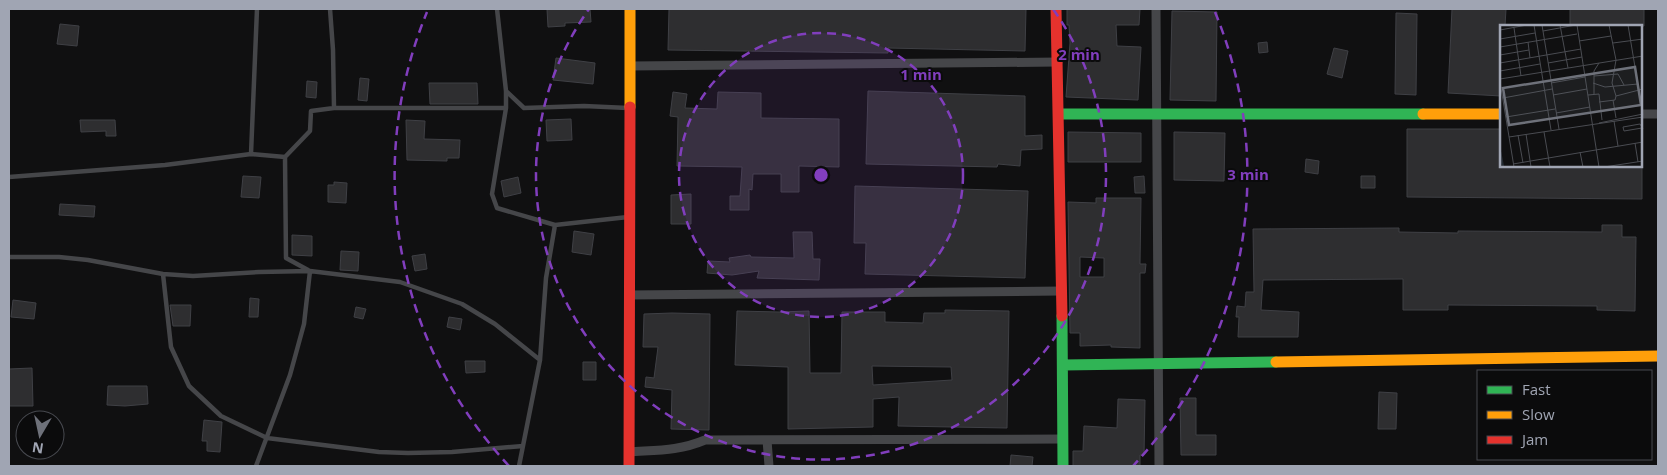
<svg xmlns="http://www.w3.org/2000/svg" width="1667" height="475" font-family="'Open Sans',sans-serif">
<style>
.building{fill:#2e2e30;stroke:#3f4045;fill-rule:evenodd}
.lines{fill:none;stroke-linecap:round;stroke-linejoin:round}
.lane{stroke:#454649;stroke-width:4.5}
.street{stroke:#454649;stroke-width:9}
.fast{stroke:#30b455;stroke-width:11}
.slow{stroke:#ff9f0a;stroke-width:11}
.jam{stroke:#e5322d;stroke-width:11}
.ring{fill:none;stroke:#813ebd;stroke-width:2.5;stroke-dasharray:9 6}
.inset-river{fill:none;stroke:#242b32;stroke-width:2.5}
.inset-road{fill:none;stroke:#4a4c52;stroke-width:1}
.view{fill:#6e717a;fill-opacity:0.15;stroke:#6e717a;stroke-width:2.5}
.inset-edge{fill:none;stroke:#a0a5b3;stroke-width:2.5}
.centre{fill:#813ebd;stroke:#0b0b0c;stroke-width:2.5}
.ring-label{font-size:15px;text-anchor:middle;font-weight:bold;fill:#813ebd;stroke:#0b0b0c;stroke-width:4;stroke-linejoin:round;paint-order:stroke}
</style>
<rect width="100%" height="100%" fill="#101011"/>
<path class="building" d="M547,9H590L591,22L565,23V26L548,27Z
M669,9H1026L1025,51L888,48V53L668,50Z
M1067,9H1140L1139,25H1116L1117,46L1141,47L1138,100L1066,97L1070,43L1069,25H1067Z
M1452,9H1506L1505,26H1501V96L1448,93Z
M1570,9H1644V26H1570Z
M1172,11L1217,12L1216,101L1170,100Z
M1396,13L1417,14L1416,95L1395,94Z
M60,24L79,26L77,46L57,44Z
M1267,42L1268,52L1259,53L1258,43Z
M1334,48L1348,51L1342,78L1327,74Z
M556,58L595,63L593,84L553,80Z
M360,78L369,79L367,101L358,100Z
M307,81L317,82L316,98L306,97Z
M429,83H477L478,104H430Z
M868,91L1025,96V136L1042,135V149L1021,150L1020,166L998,164L997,167L866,164Z
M673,92L687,94L685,108L717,109L718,92L761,93V118L839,119V167L799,166V192H781V174H753L752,190L749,189V210H730V196H740L742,167L677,166L678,117L670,116Z
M571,119L572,140L547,141L546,120Z
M80,120H115L116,136H106V131L81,132Z
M406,120L425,121L424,139L460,140L459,158H447V161L407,160Z
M1407,129H1501V166H1642V199L1407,197Z
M1068,132L1141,133V162H1068Z
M1174,132L1225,133L1224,181L1174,180Z
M1306,159L1319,161L1318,174L1305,172Z
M243,176L261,177L259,198L241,197Z
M1144,176L1145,193H1135L1134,177Z
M1361,176H1375V188H1361Z
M518,177L521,193L504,197L501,181Z
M334,182L347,183L346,203L328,202V185H334Z
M855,186L1028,191L1025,278L865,274L866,243H854Z
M691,194V224H671V195Z
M1096,198H1141L1140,264H1146L1145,273H1140V348L1111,347V345L1080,346V333H1070L1068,202L1096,203ZM1080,257L1104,258V277H1080Z
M60,204L95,206L94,217L59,215Z
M1602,225H1622V237H1636L1635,311L1597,310V306L1448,305V310H1403V279L1263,280L1261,310L1299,312L1298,337H1238L1239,317H1236L1237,306L1245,307L1246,292H1254L1253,229L1399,228V232L1458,233V231L1602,232Z
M574,231L594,234L591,255L572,252Z
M793,232H812L813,259H820L819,280L757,278L759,271L732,275L707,273L708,261L730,262L729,258L750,255L751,257L794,258Z
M292,235L312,236V256L292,255Z
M341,251L359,252L358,271L340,270Z
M425,254L427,269L415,271L412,256Z
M250,298L259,299L258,317H249Z
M13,300L36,303L34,319L11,317Z
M170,305H191L190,326H173Z
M356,307L366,309L363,319L354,317Z
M945,310L1009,311L1007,428L898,426L899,397L873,399V427L788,429V367L735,365L737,311L779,312L809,311L810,373H841L842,312H885V322L923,323L924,313H945ZM872,366L951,367L952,380L873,385Z
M672,313L710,314L709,430L671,429L672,390L645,387L646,377L654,378L658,347H643L644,314Z
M449,317L462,319L460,330L447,327Z
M465,361H485V372L466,373Z
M583,362H596V380H583Z
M32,368L33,406H9V369Z
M108,386H147L148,404L125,406L107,405Z
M1379,392L1397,393L1396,429H1378Z
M1180,398H1196V435H1216V455H1181Z
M1118,399L1145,400L1144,455H1140V466H1073V451H1083L1084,426L1117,428Z
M204,420L222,422L220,452L207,451V441H202Z
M1011,455L1033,457L1032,466H1010Z"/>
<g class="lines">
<path class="lane" d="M330,9L333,50L334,108
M497,9L506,91V108L492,194L497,208L555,225L628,217
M506,91L524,108L584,106L628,108
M251,154L257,9
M9,177L165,165L251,154L285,157
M9,257H59L88,260L163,274L193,276L259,272L310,271L400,282L462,304L495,324L540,360
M308,270L286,258L285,157L310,131L311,111L334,108H506
M163,274L171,347L189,386L221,416L267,438L379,452L408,453L452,452L523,446
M256,466L290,375L304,324L310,271
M519,466L540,360L546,278L555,225"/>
<path class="street" d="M1156,9L1159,466
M630,66L1058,62
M1641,114H1658
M629,295L1061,291
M767,440L769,466
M629,452C657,450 679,451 705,440L1063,439"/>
<path class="fast" d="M1059,114H1423
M1062,316L1063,466
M1063,365L1276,362"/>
<path class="slow" d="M630,107V9
M1423,114H1501
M1276,362L1658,356"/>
<path class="jam" d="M1056,9L1062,316
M629,466L630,107"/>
</g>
<circle cx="821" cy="175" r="142" fill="#813ebd" fill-opacity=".12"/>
<g class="ring">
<circle cx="821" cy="175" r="142"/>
<path d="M1053 9A285 285 0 1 1 589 9"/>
<path d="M509 466A427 427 0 0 1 427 12M1215 12A427 427 0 0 1 1133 466"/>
</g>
<g transform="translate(1500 25)">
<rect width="142" height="142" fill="#101011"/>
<path class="inset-river" d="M0,127L3,142"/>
<path class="inset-road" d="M34,0L51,105M42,0L59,104M60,0L68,43M77,0L99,142M128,0L143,90M14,3L21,51M0,5L27,0M43,6L76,0M0,14L35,8M79,16L111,11M28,17L30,33M113,18L143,14M0,22L77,9M0,30L29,25M0,38L81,24M48,38L82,32M0,46L40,39M94,51L118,49L124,60M0,54L143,31M0,57L14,142M51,58L85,52M93,58L105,62L138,59M94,69V46L99,38M53,70L87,64M88,70L99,69L102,95M116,71L143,64M3,73L52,64M113,75L116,93M99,77L115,75L116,71L112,58L116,35L109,0M102,86L141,80M56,88L90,82M6,92L55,84M114,96L118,121M99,98L143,89M142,103L124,106L123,102L140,99L143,104M44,107L50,142M26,109L31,142M18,110L23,138M9,112L143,92M135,118L138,137M80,127L83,142M13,139L143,117M104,142L143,136"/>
<path class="view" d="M135,42L141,80L9,100L3,63Z"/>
<rect width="142" height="142" class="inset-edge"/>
</g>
<circle cx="821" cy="175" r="8" class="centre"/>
<g class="ring-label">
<text x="1079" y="60">2 min</text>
<text x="921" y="80">1 min</text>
<text x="1248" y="180">3 min</text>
</g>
<rect width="1667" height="475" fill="none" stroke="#a0a5b3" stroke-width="20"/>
<rect x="1477" y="370" width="175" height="90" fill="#0b0b0c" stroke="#47494f"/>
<rect x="1487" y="386" width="25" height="8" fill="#30b455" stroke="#47494f"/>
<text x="1522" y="395" font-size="15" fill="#a0a5b3">Fast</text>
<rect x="1487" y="411" width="25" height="8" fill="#ff9f0a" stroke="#47494f"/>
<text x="1522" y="420" font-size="15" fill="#a0a5b3">Slow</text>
<rect x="1487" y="436" width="25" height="8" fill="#e5322d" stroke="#47494f"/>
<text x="1522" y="445" font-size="15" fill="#a0a5b3">Jam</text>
<g transform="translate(40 435) rotate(189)"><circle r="24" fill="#0b0b0c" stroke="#47494f"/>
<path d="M0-4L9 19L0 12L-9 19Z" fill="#6e717a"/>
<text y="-8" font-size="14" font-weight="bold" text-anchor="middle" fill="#a0a5b3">N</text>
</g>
</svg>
